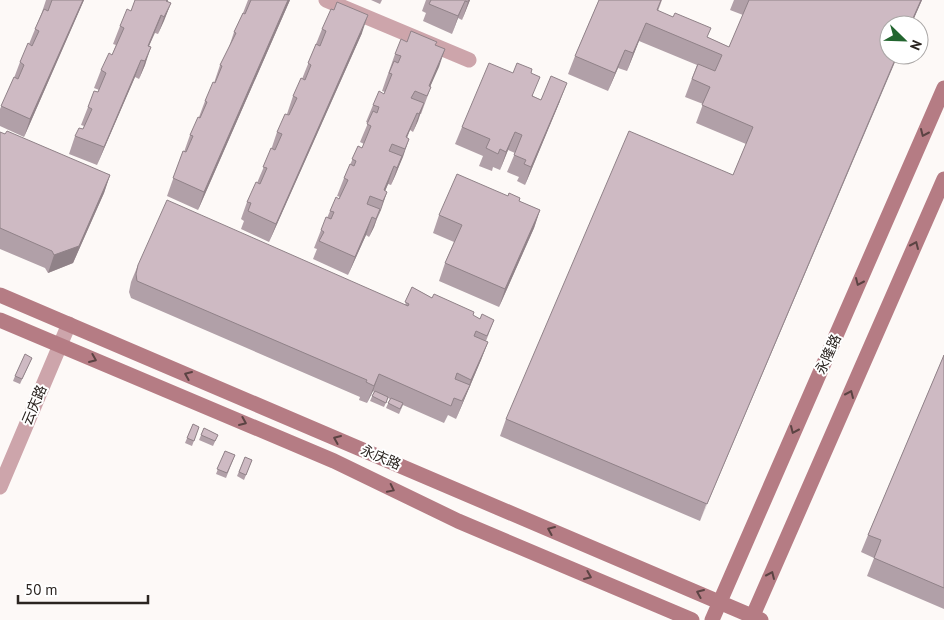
<svg xmlns="http://www.w3.org/2000/svg" width="944" height="620" font-family="'PT Sans','Noto Sans SC',sans-serif">
<style>
.lines{fill:none;stroke-linecap:round;stroke-linejoin:round}
.street{stroke:#cda5ab;stroke-width:15}
.secondary{stroke:#b57c84;stroke-width:15}
.wall{fill:#b1a0a8}
.shaded-wall{fill:#908288}
.building{fill:#cebac3;stroke:#908288}
.oneway{stroke:#5b4343}
.labels{text-anchor:middle;stroke-width:4;stroke-linejoin:round;paint-order:stroke}
.street-label{font-size:14px;fill:#2b2420;stroke:#fff}
</style>
<rect width="100%" height="100%" fill="#fdf9f7"/>
<g class="lines">
<path class="street" d="M326,0L469,60
M0,487L69,324"/>
<path class="secondary" d="M0,295L761,620
M0,320L334,461L458,521L692,620
M712,620L944,88
M751,620L944,179"/>
</g>
<path class="wall" d="M46,0H84L24,137L0,126V109L14,78L20,62L29,44L42,12Z
M134,0H168L167,2L171,3L158,34L155,33L149,46L145,65L139,79L135,77L97,165L69,154L75,136L83,129L84,126L81,125L88,107L99,90L94,88L101,70L112,55L116,45L113,44L120,26L131,11L135,0Z
M248,0H290L198,210L167,196L183,151L184,152L190,135L199,117L205,101L214,83L220,65L228,50L234,32L243,13Z
M371,0H382L380,4Z
M426,0H470L462,20L458,18L452,34L423,21L426,13L422,11Z
M599,0H662L658,11L707,37L729,47L743,15L730,10L734,0H922L911,25H889L700,521L500,436L506,419L733,175L746,144L696,123L703,104L685,97L697,65L639,41L627,71L618,68L608,91L568,74L575,56Z
M322,29L362,33L269,242L241,229L244,221L241,219L247,202L257,183L271,150L277,132L289,115L287,114L293,96L302,79Z
M407,42L435,45L445,49L430,87H431L421,114H420L413,132L410,130L407,138L409,139L396,174L391,185L388,184L385,191L387,192L374,227L369,237L366,235L348,275L313,259L317,249L314,248L321,230L327,218L330,211L339,199L340,197L337,196L344,178L350,165L358,146L362,148L364,144L360,142L368,123L366,122L373,105L384,94L385,92L382,91L395,54Z
M513,73H531L533,96L541,100L560,101L525,185L517,181L519,177L507,172L515,153L508,150L500,170L493,167L492,171L479,166L483,156L455,144L462,127Z
M0,132L110,175L104,193L73,263L48,273L45,268L0,249Z
M519,201L540,210L534,228L499,307L439,281L445,263L454,242L433,233L439,215Z
M138,265L405,305L412,287L432,298L480,319L494,320L486,341L488,342L481,360L456,419L448,415L444,423L403,405L399,414L386,408L390,399L388,398L384,407L370,401L374,392L373,391L367,403L359,400L360,397L131,298L129,292L131,282Z
M944,355V609L867,576L874,558L861,552L868,535Z
M32,358L20,384L13,381L15,376Z
M193,424L199,427L192,446L185,443Z
M204,428L218,435L213,446L199,440Z
M225,451L235,455L226,478L216,474Z
M245,457L252,460L244,480L237,476Z"/>
<path class="shaded-wall" d="M83,0H84L24,137L30,119Z
M167,0H168L142,63L148,46Z
M288,0H290L198,210L204,192Z
M469,0H470L462,20L468,2Z
M921,0H922L911,25H910Z
M465,1L458,18L452,34L458,16Z
M171,3L164,21L158,34L164,17Z
M368,15L362,33L269,242L276,224Z
M646,23L639,41L627,71L633,53Z
M151,47L145,65L139,79L145,61Z
M445,49L439,67L426,96L429,86Z
M625,50L618,68L608,91L615,73Z
M897,55H898L700,521L707,504Z
M141,60L135,77L97,165L104,147Z
M567,83L560,101L525,185L531,167Z
M424,103L418,121L413,132L419,114Z
M417,113L410,130L402,148L406,137Z
M515,132L508,150L500,170L506,152Z
M409,139L403,157L391,185L397,168Z
M394,166L388,184L381,201L384,190Z
M110,175L104,193L73,263L48,273L54,255Z
M387,192L381,210L377,219L383,201Z
M380,209L374,227L369,237L376,219Z
M540,210L534,228L499,307L505,289Z
M372,217L366,235L348,275L355,257Z
M488,342L481,360L456,419L471,380Z
M379,374L373,391L367,403L374,386Z"/>
<path class="building" d="M52,0H83L30,119L1,106L14,77L18,79L24,65L20,62L28,43L32,46L39,31L35,29L44,9L48,11Z
M135,0H167L166,1L171,3L164,17L161,15L148,46L151,47L145,61L141,60L104,147L75,136L79,128L83,129L92,109L88,107L94,91L98,92L106,73L101,70L109,53L112,55L124,28L120,26L127,9L131,11Z
M251,0H288L204,192L173,178L183,151L186,152L193,136L190,135L198,117L200,118L207,102L205,101L213,82L215,83L222,66L220,65L236,33L234,32L243,13L245,14Z
M431,0H469L468,2L465,1L458,16L429,4Z
M599,0H661L657,10L673,17L675,13L711,28L707,37L729,47L749,0H921L910,25H889V55H897L707,504L506,419L629,131L733,175L753,127L702,105L710,87L692,79L698,64L715,71L722,55L646,23L633,53L625,50L615,73L575,56Z
M337,2L368,15L276,224L248,211L251,203L247,202L256,182L260,184L267,168L263,167L271,148L275,150L282,134L277,132L285,114L289,115L297,98L293,96L301,78L305,80L311,65L308,63L316,44L320,46L326,31L322,29L331,9L334,10Z
M411,31L437,42L435,45L445,49L429,86L431,87L427,96L415,91L411,98L424,103L419,114L417,113L406,137L409,139L405,149L392,144L389,151L402,156L397,168L394,166L384,190L387,192L383,201L370,196L367,204L380,209L376,219L372,217L355,257L319,241L324,232L321,230L326,217L331,219L334,212L330,211L336,197L339,199L348,180L344,178L350,164L354,166L356,161L352,159L358,146L362,148L371,126L367,124L373,111L377,113L379,107L373,105L379,91L384,94L392,74L389,73L394,61L398,63L401,56L395,54L401,39L407,42Z
M489,63L513,73L517,63L532,69L531,73L540,77L532,96L541,100L551,76L567,83L531,167L524,164L526,160L514,155L522,135L515,132L506,152L500,149L498,154L486,148L490,139L462,127Z
M7,131L110,175L79,246L54,255L52,251L0,228V132L5,134Z
M457,174L508,196L509,193L520,198L519,201L540,210L505,289L445,263L462,225L439,215Z
M167,200L408,306L409,304L405,302L412,287L432,298L434,294L474,312L473,315L480,319L482,314L494,320L487,336L476,331L474,336L488,342L471,380L457,373L455,379L470,385L462,401L454,398L451,406L379,374L374,386L366,382L367,380L137,281L136,274L138,265Z
M25,354L32,358L22,379L15,376Z
M944,355V588L874,558L881,540L868,535Z
M375,391L388,397L386,403L372,396Z
M391,398L403,403L400,409L388,403Z
M193,424L199,427L194,441L187,438Z
M204,428L218,435L215,441L201,435Z
M225,451L235,455L227,473L217,469Z
M245,457L252,460L246,475L239,472Z"/>
<defs><path id="oneway-chevron" d="M-2-3.5L2.5 0L-2 3.5" fill="none" stroke-width="1.6" stroke-linecap="round" stroke-linejoin="round" transform="scale(1.25)"/></defs>
<g class="oneway">
<use href="#oneway-chevron" transform="translate(924 133) rotate(114)"/>
<use href="#oneway-chevron" transform="translate(915 245) rotate(-66)"/>
<use href="#oneway-chevron" transform="translate(859 282) rotate(114)"/>
<use href="#oneway-chevron" transform="translate(93 359) rotate(23)"/>
<use href="#oneway-chevron" transform="translate(188 375) rotate(-157)"/>
<use href="#oneway-chevron" transform="translate(850 394) rotate(-66)"/>
<use href="#oneway-chevron" transform="translate(243 422) rotate(23)"/>
<use href="#oneway-chevron" transform="translate(794 430) rotate(114)"/>
<use href="#oneway-chevron" transform="translate(337 439) rotate(-157)"/>
<use href="#oneway-chevron" transform="translate(391 489) rotate(26)"/>
<use href="#oneway-chevron" transform="translate(551 530) rotate(-157)"/>
<use href="#oneway-chevron" transform="translate(771 575) rotate(-66)"/>
<use href="#oneway-chevron" transform="translate(588 576) rotate(23)"/>
<use href="#oneway-chevron" transform="translate(700 593) rotate(-157)"/>
</g>
<g class="labels">
<g class="street-label">
<text transform="translate(828 354) rotate(-66)" y="5">永隆路</text>
<text transform="translate(34 405) rotate(-67)" y="5">云庆路</text>
<text transform="translate(381 457) rotate(23)" y="5">永庆路</text>
</g>
</g>
<g transform="translate(904 40) rotate(113)"><circle r="24" fill="#ffffff" stroke="#aaa7a6"/>
<path d="M0-4L9 19L0 12L-9 19Z" fill="#22652f"/>
<text y="-8" font-size="14" font-weight="bold" text-anchor="middle" fill="#2b2420">N</text>
</g>
<path d="M18 595v8h130v-8" fill="none" stroke="#2b2420" stroke-width="2.5"/>
<text x="25" y="595" font-size="15" fill="#2b2420" stroke="#ffffff" stroke-width="4" paint-order="stroke">50 m</text>
</svg>
